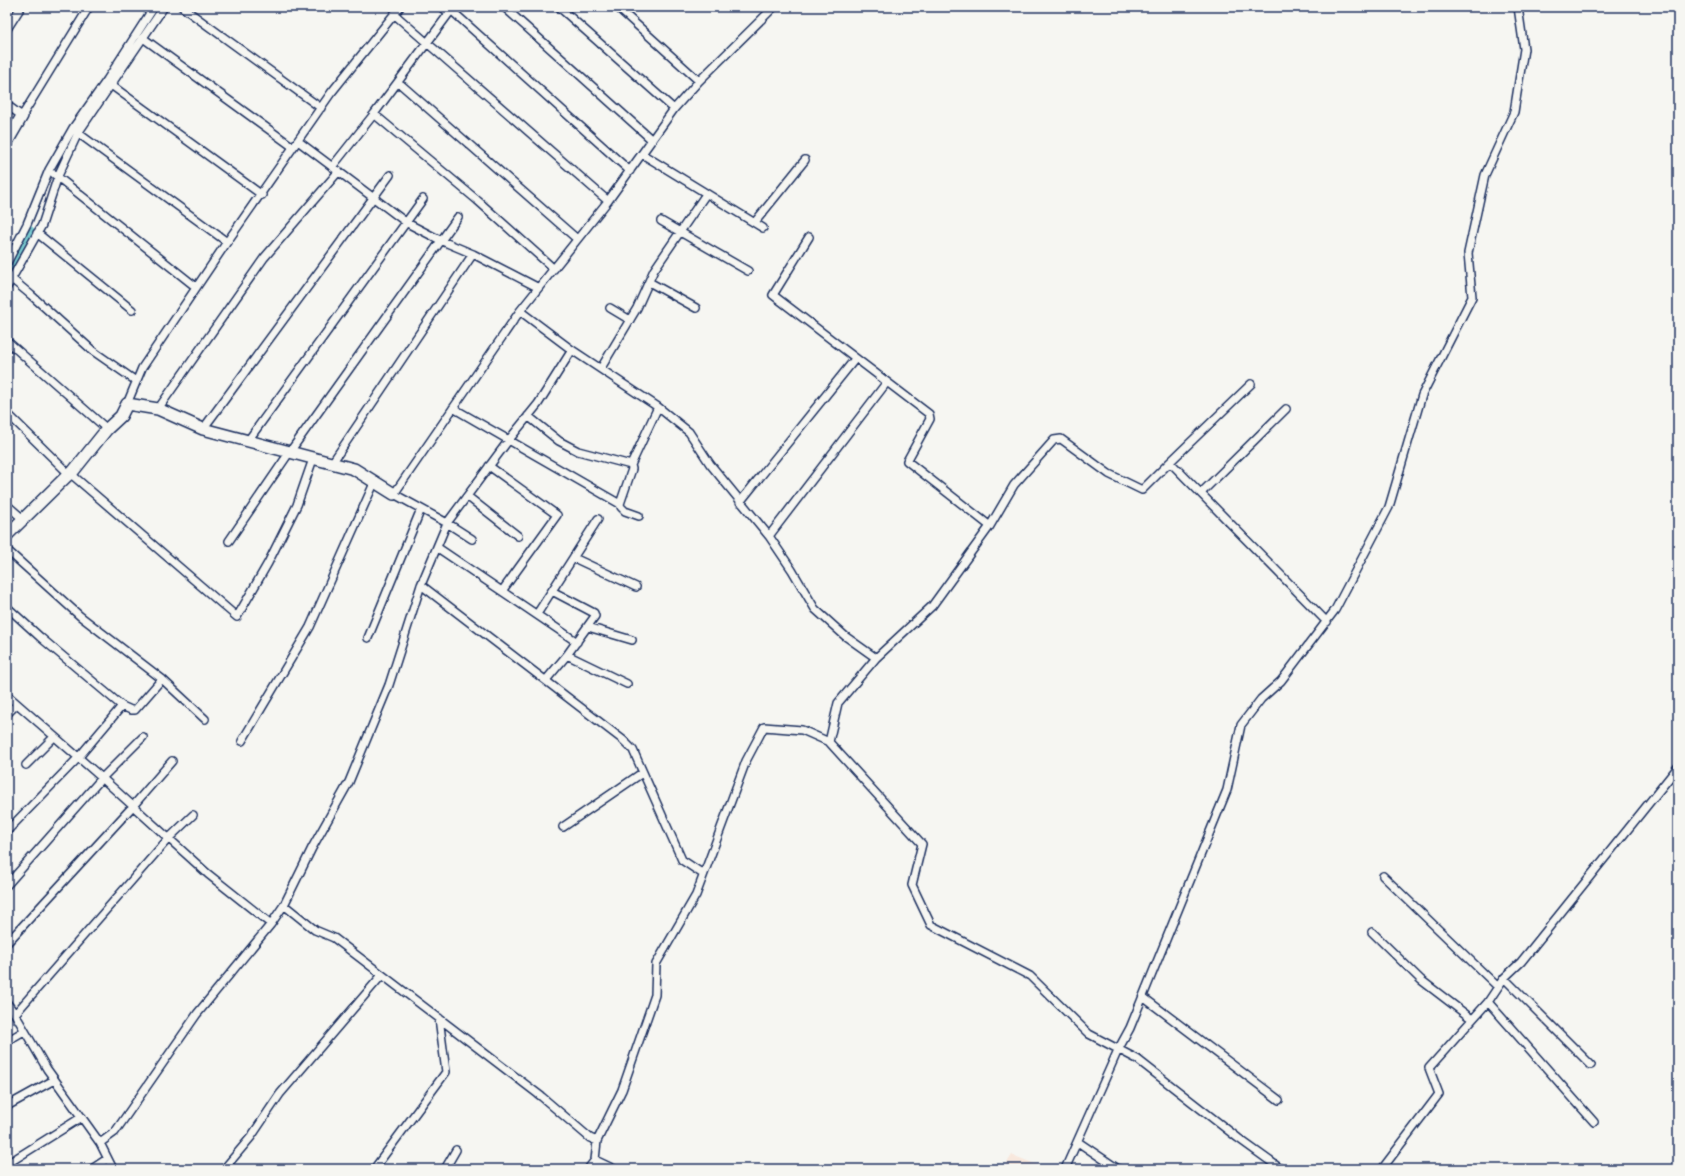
<svg xmlns="http://www.w3.org/2000/svg" width="1685" height="1176" font-family="Kalam,sans-serif">
<style>
.built{fill:#f8e8dd}
.lines{fill:none;stroke-linecap:round;stroke-linejoin:round}
.canal{stroke:#7acbd0;stroke-width:8}
.street-casing{stroke:#1b2f5e;stroke-width:10}
.secondary-casing{stroke:#1b2f5e;stroke-width:14}
.street{stroke:#f6f6f2;stroke-width:7}
.secondary{stroke:#f6f6f2;stroke-width:11}
</style>
<rect width="100%" height="100%" fill="#f6f6f2"/>
<filter id="ink" filterUnits="userSpaceOnUse"><feTurbulence type="fractalNoise" baseFrequency=".025" numOctaves="2"/><feDisplacementMap in="SourceGraphic" scale="8" xChannelSelector="R" yChannelSelector="G"/><feConvolveMatrix kernelMatrix="1 2 1 2 8 2 1 2 1" color-interpolation-filters="sRGB"/></filter>
<g filter="url(#ink)">
<path class="built" d="M1012,1155L1048,1169H1003Z"/>
<g class="lines">
<path class="canal" d="M7,275L30,230"/>
<g class="street-casing">
<path id="street" d="M182,7L321,108
M442,7L449,13
M504,7L652,140
M559,7L674,109
M617,7L699,81
M451,10L630,171
M394,14L608,201
M7,29L21,7
M143,38L293,147
M398,82L577,239
M111,85L262,195
M7,105L22,116L89,7
M374,114L477,200L554,269
M78,133L227,242
M298,141L407,223L442,241L473,254L537,287
M642,154L763,228
M332,167L374,114L453,8
M54,174L196,287
M661,221L748,271
M755,222L805,160
M37,233L132,310
M809,237L773,295L929,414L930,419L907,461L990,526
M7,263L27,224L49,170L73,128L107,80L154,7
M7,275L31,295L93,351L136,381
M649,282L696,308
M7,287L42,225L58,176L78,133L164,7
M610,308L630,320
M520,311L572,350L658,407L689,432L710,464L769,536L792,570L815,609L845,636L876,658
M7,341L107,429
M601,368L637,308L654,270L706,194
M127,404L142,368L227,242L331,93L400,7
M453,408L620,504
M158,409L264,258L339,171
M7,413L69,474
M528,416L559,441L578,451L631,465
M203,429L390,175
M247,442L423,199
M1170,462L1251,384
M332,463L473,254
M489,466L557,515L502,591
M71,474L237,617L268,563L297,505L313,459
M1201,493L1286,409
M467,496L518,536
M740,502L855,359
M7,505L23,519
M639,516L625,511L621,507L620,504L632,469L631,465L658,407
M769,536L887,382
M472,539L447,523L394,494L520,311L608,201L674,109L699,81L774,7
M229,541L289,453L458,217
M438,548L577,642
M7,550L80,616L162,679L205,719
M574,558L636,587
M421,585L623,740L633,750L682,860L703,874
M7,607L40,637L122,706L131,710H135L162,679
M537,614L598,519
M588,627L632,640
M368,638L421,509
M567,655L627,684
M546,680L567,655L595,616L594,613L552,591
M7,695L102,778L208,874L271,924
M7,714L17,704
M242,741L310,627L375,481
M829,742L838,703L876,658L932,606L990,526L1014,485L1054,440L1061,439L1109,474L1142,490L1170,462L1327,622
M26,765L54,737
M563,827L642,773
M7,831L78,758L122,706
M1383,876L1498,987
M7,885L102,778L143,737
M284,905L315,930L334,938L542,1097L590,1138L597,1141
M1372,932L1421,980L1472,1019
M7,943L133,806L172,761
M1504,978L1591,1065
M1143,997L1279,1100
M1488,1002L1594,1122
M7,1003L15,1014L47,1069L100,1143L113,1169
M15,1014L168,839L193,815
M7,1041L24,1031
M7,1106L54,1080
M1078,1142L1118,1169
M100,1143L115,1132L197,1014L271,924L284,905L312,848L349,782L389,685L421,585L447,523L508,441L538,404L572,350
M595,1160L614,1169
M7,1164L82,1117
M92,1169L107,1159
M224,1169L251,1137L280,1094L382,975
M374,1169L446,1072L439,1018
M445,1169L456,1150
M588,1169L595,1160L597,1141L622,1090L655,995L656,964L696,895L746,761L764,727L802,730L829,742L922,844L912,885L931,925L1030,976L1089,1034L1137,1059L1238,1138L1281,1169
M1065,1169L1118,1050L1130,1028L1227,790L1241,725L1261,699L1281,681L1335,610L1389,507L1422,395L1472,297L1468,253L1485,175L1514,112L1524,49L1518,7
M1382,1169L1439,1094L1429,1068L1488,1002L1504,978L1521,962L1678,767"/>
</g>
<g class="secondary-casing">
<path id="secondary" d="M7,142L22,116
M7,535L69,474H71L107,429L121,416L127,404L158,409L203,429L354,469L394,494"/>
</g>
<use href="#street" class="street"/>
<use href="#secondary" class="secondary"/>
</g>
</g>
<rect width="1685" height="1176" fill="none" stroke="#f6f6f2" stroke-width="24"/>
<rect x="12" y="12" width="1661" height="1152" fill="none" stroke="#1b2f5e" stroke-width="1.5" filter="url(#ink)"/>
</svg>
